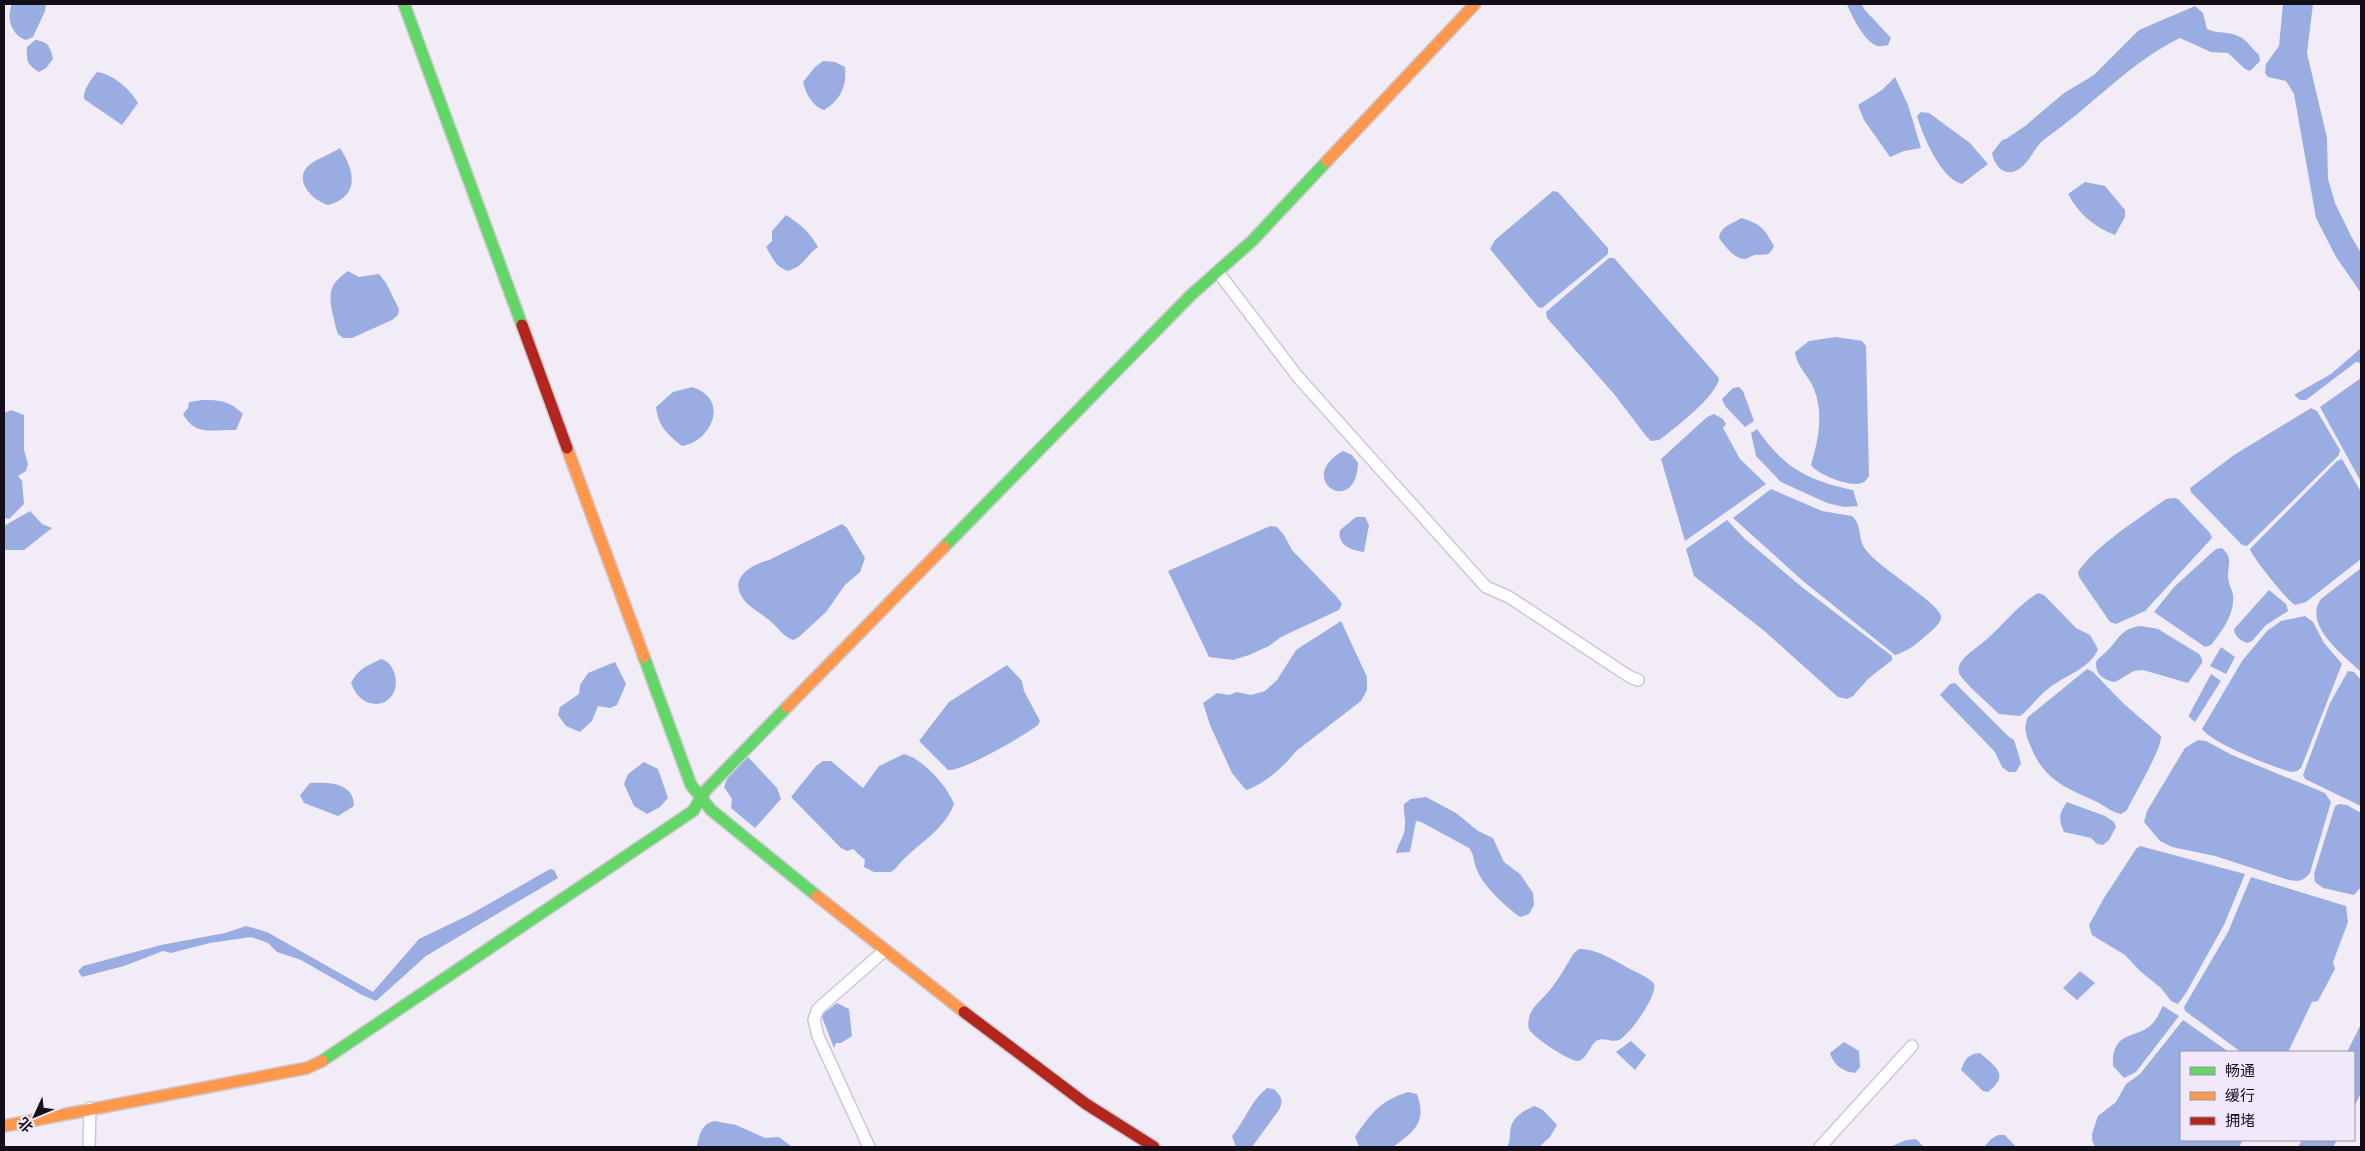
<svg xmlns="http://www.w3.org/2000/svg" width="2365" height="1151" font-family="'Fira Sans','Noto Sans SC',sans-serif">
<style>
.water{fill:#9aade3}
.lines{fill:none;stroke-linecap:round;stroke-linejoin:round}
.street-casing{stroke:#cec8d3;stroke-width:14}
.fast-casing{stroke:#cec8d3;stroke-width:14}
.slow-casing{stroke:#cec8d3;stroke-width:14}
.jam-casing{stroke:#cec8d3;stroke-width:14}
.street{stroke:#fdfcfe;stroke-width:11}
.fast{stroke:#63d668;stroke-width:11}
.slow{stroke:#ff974d;stroke-width:11}
.jam{stroke:#b3261e;stroke-width:11}
</style>
<rect width="100%" height="100%" fill="#f2ecf7"/>
<path class="water" d="M12,4H46L45,11L33,37L26,40C11,35 6,18 12,4Z
M1847,4H1862L1864,9L1891,38L1888,45C1883,46 1879,47 1875,45C1864,40 1851,15 1847,4Z
M2283,4H2313L2307,53L2327,138L2328,179L2335,203L2351,236L2361,253V293L2336,257L2316,218L2294,94L2286,81L2268,77L2265,73L2266,64L2279,46Z
M2195,6L2203,13L2207,29C2217,34 2228,31 2238,36C2248,40 2251,48 2259,55L2260,61L2250,71L2245,69L2228,53L2211,52L2180,38C2130,62 2091,107 2046,138C2033,147 2030,165 2015,171C2002,176 1994,164 1992,153L2002,140L2006,139L2025,126L2064,93L2094,75L2139,30Z
M35,40C48,41 51,48 53,59L46,68L39,72C27,65 26,60 27,47Z
M823,61L835,62L845,67C847,87 840,100 824,110C812,106 806,94 803,82L815,67Z
M97,72C113,74 130,89 138,103L122,125L84,99C83,89 91,80 97,72Z
M1895,77L1908,105L1921,148L1904,151L1890,157L1864,120L1858,105L1882,90Z
M1921,112L1929,113L1970,143L1988,164L1962,184C1940,178 1923,136 1917,116Z
M340,148C355,171 360,196 328,205C313,201 293,181 308,166C316,159 331,154 340,148Z
M2085,182L2105,186L2125,210V217L2115,235C2094,227 2078,213 2068,194Z
M1553,191L1558,192L1608,248V254L1542,308L1538,307L1490,249L1495,240Z
M786,215C800,224 810,232 818,247C805,256 806,265 788,271C775,267 773,258 766,247L772,241V231Z
M1741,218C1761,224 1764,228 1774,246C1769,257 1766,254 1755,255C1752,255 1748,259 1744,259C1733,258 1725,246 1719,238C1721,225 1732,225 1741,218Z
M1609,258H1614L1719,378C1718,395 1674,429 1659,440L1651,441L1646,436L1614,394L1547,318L1546,312Z
M348,271L359,277L379,274L386,283L399,309L398,315L392,320L352,338H343L338,334C335,327 334,318 332,311C328,291 331,283 348,271Z
M1836,337L1862,341L1866,346L1869,476C1868,477 1865,482 1864,482C1853,489 1818,475 1811,465C1818,441 1824,414 1814,389C1809,376 1796,366 1795,352L1809,341Z
M2361,348V363L2356,362L2306,400H2300L2294,395L2331,374Z
M2361,378V482L2320,407Z
M692,387C731,399 711,442 682,446C668,435 658,426 656,407L673,392Z
M1739,387L1743,391L1754,421L1745,427L1725,406L1722,399L1733,388Z
M203,400C220,400 230,401 243,414L236,430C213,429 195,437 183,414L188,408L189,402Z
M2311,408L2317,411L2340,450L2339,455L2247,546L2242,545L2191,492L2190,488L2234,455Z
M11,410L24,415V450L28,464L26,471L18,476L22,481L24,504L9,519L4,518V413Z
M1714,414L1723,419L1726,424L1723,428L1740,459L1766,484L1685,541L1661,459L1707,417Z
M1757,429C1784,468 1807,480 1853,490L1858,506L1844,507L1827,503L1781,482L1756,456L1751,433Z
M1343,451L1352,455L1358,463C1356,519 1293,479 1343,451Z
M2342,459L2361,492V559L2306,602L2295,605C2288,602 2250,554 2250,549L2337,461Z
M1771,489L1822,511L1852,516C1863,526 1857,539 1866,550C1879,568 1938,602 1941,616C1942,623 1932,630 1928,634C1919,642 1907,652 1895,655L1803,581L1733,518Z
M2174,498L2178,499L2210,533L2212,538L2145,611L2116,624L2110,622L2079,577L2078,572C2096,545 2140,518 2166,499Z
M30,511L42,524L52,528L24,550H4V526Z
M1356,517H1365L1369,525L1364,552C1352,550 1337,546 1340,530Z
M1727,520L1745,539L1803,588L1892,656V660L1868,679L1853,696L1847,699L1838,697L1762,629L1694,576L1686,549Z
M842,524L847,528L865,558L860,572L845,585L826,612L799,637L793,640C782,636 778,627 769,620C761,613 748,607 742,597C729,577 753,564 769,560Z
M1270,526L1277,527L1284,535L1292,550L1337,597L1342,604L1339,610L1281,637L1269,646L1249,655L1233,660L1209,657L1168,571Z
M2222,548C2233,558 2228,563 2228,576C2228,583 2232,589 2233,595C2235,614 2222,631 2211,645L2205,647L2154,612L2174,587L2216,549Z
M2361,568V672C2345,657 2302,625 2321,599Z
M2269,590L2286,604L2288,611L2266,625L2252,641L2247,643C2241,641 2234,636 2234,629Z
M2038,593L2044,595L2076,628L2090,635L2098,649C2091,668 2064,676 2049,688C2040,695 2032,705 2024,713L2020,716L1999,714C1991,706 1962,681 1959,673C1958,669 1959,665 1961,662C1967,653 1978,647 1987,639C2004,624 2018,605 2038,593Z
M2305,616L2313,622L2324,643L2342,664L2301,768L2297,771L2291,772C2271,766 2215,745 2202,729L2242,661L2267,631L2281,621Z
M1341,621L1367,677V690L1361,701L1295,752C1285,766 1263,785 1246,790L1232,773L1210,725L1203,703L1217,693L1229,695L1237,692L1251,695L1265,691L1277,680L1296,650Z
M2141,626L2158,629L2199,654L2202,659V663L2188,683L2143,670L2134,671L2115,682C2103,680 2095,674 2096,662C2099,657 2103,655 2107,651C2121,637 2120,629 2141,626Z
M2221,647L2235,657L2226,674L2210,666Z
M381,659C388,661 391,665 394,672C405,704 364,719 351,683C359,668 367,666 381,659Z
M615,662L626,684L617,705L610,708L598,706L592,721L580,732L566,726L558,715L560,707L579,694L580,685L588,673Z
M1007,665L1022,681L1024,691L1040,721L1038,725C1025,735 962,772 948,770L919,741L949,702Z
M2087,669L2093,672L2124,704L2161,736C2162,749 2134,795 2127,810L2121,814C2113,813 2105,806 2097,802C2066,788 2044,780 2031,747C2026,736 2023,728 2028,717Z
M2348,671L2354,672L2361,680V806L2305,779L2303,775L2330,703Z
M2211,674L2221,681L2195,722L2189,717V715Z
M1955,683L2009,737L2014,740L2021,763L2016,772H2009L2002,767L1995,752L1940,695L1950,684Z
M2198,740L2206,741L2232,755L2325,793L2331,802L2310,873C2303,881 2299,882 2289,880L2215,856L2172,847L2160,841L2144,822L2147,811L2185,748Z
M904,754C922,758 948,787 954,804C944,832 914,845 896,868L891,872H874L864,867L865,860L853,849L847,851L841,848L791,797L816,766L823,761H831L863,788L879,766Z
M748,757L777,788L781,799L755,828L731,808L732,799L724,787L727,779Z
M644,762L658,769L668,798L660,807L647,814L634,806L624,784L628,774Z
M310,783C328,782 354,782 354,806L338,816L304,803L300,795Z
M1426,797L1456,813L1478,831L1493,838L1504,862L1520,874L1533,893L1534,905L1529,914L1520,917C1506,907 1483,886 1477,870C1473,861 1475,856 1469,848L1421,822L1416,821L1410,852L1396,853C1398,843 1405,837 1405,825C1406,818 1403,813 1404,804L1411,799Z
M2067,802L2105,816L2114,822L2116,827L2109,840L2103,845L2097,844L2091,838L2064,832C2058,819 2059,813 2067,802Z
M2339,804L2347,805L2361,813V887L2354,895L2323,888L2315,882L2314,874L2335,806Z
M2140,846L2245,874L2224,925L2186,993L2178,1004L2171,1001L2161,988L2140,971L2125,955L2092,935L2089,925L2104,898L2136,849Z
M550,869L554,870L558,878L426,956L376,1001L362,995L301,960L277,952L268,943L251,937L210,943L171,953L163,951L124,966L82,977L78,971L83,966L161,945L225,933L246,926L267,932L373,992L419,939L471,914Z
M2251,877L2346,906L2348,922L2333,962L2335,969L2318,1001L2312,1002L2288,1052H2241L2185,1011L2184,1007L2228,932Z
M1579,949C1596,948 1617,962 1632,970C1638,973 1650,978 1654,984C1658,995 1629,1036 1619,1040C1612,1043 1603,1036 1596,1041C1590,1046 1587,1058 1579,1061C1572,1063 1532,1037 1529,1029C1528,1026 1528,1022 1529,1018C1531,1007 1542,1000 1549,991C1559,979 1566,966 1574,953Z
M2080,971L2095,983L2077,1000L2063,988Z
M837,1003L849,1009L852,1036L841,1043H836L834,1048L822,1017L824,1013Z
M2163,1006L2179,1016L2136,1072L2124,1078L2113,1066C2111,1029 2138,1040 2153,1023C2157,1019 2160,1011 2163,1006Z
M2183,1020L2229,1052H2181V1140H2243L2239,1147H2095L2092,1140V1134L2098,1116L2116,1102L2126,1084L2140,1074Z
M2361,1024V1093L2354,1107V1052H2347Z
M1631,1041L1646,1055L1635,1070L1616,1052Z
M1844,1042L1859,1051L1860,1067L1855,1073C1844,1072 1833,1065 1830,1053Z
M1980,1053C1996,1067 2010,1075 1988,1092L1983,1091L1961,1070C1965,1059 1968,1054 1980,1053Z
M1267,1088L1274,1089C1281,1096 1284,1100 1279,1110L1252,1147H1236L1232,1136C1245,1121 1251,1100 1267,1088Z
M1408,1092L1417,1094C1427,1122 1415,1131 1393,1147H1359L1355,1137C1370,1114 1381,1100 1408,1092Z
M1535,1106L1543,1110L1557,1125L1550,1137L1539,1147H1507C1511,1141 1509,1135 1511,1127C1513,1117 1526,1109 1535,1106Z
M714,1121L736,1125L765,1138L779,1137L792,1147H697C699,1136 701,1124 714,1121Z
M1998,1135H2005L2016,1147H1984L1991,1139Z
M1916,1139L1924,1147H1890L1906,1140Z
M2302,1140H2337L2333,1147H2298Z"/>
<g class="lines">
<g class="street-casing">
<path id="street" d="M1218,272L1298,377L1486,587L1509,597L1630,677L1638,680
M89,1147L90,1108
M869,1147L818,1036L814,1020L818,1009L884,951
M1820,1147L1912,1046"/>
</g>
<g class="fast-casing">
<path id="fast" d="M404,4L522,325
M944,547L1191,295L1252,241L1327,161
M644,657L691,785L711,810L817,896
M322,1061L693,811L706,790L787,707"/>
</g>
<g class="slow-casing">
<path id="slow" d="M1327,161L1475,4
M567,448L644,657
M787,707L944,547
M817,896L964,1012
M4,1126L307,1068L322,1061"/>
</g>
<g class="jam-casing">
<path id="jam" d="M522,325L567,448
M964,1012L1086,1104L1154,1147"/>
</g>
<use href="#street" class="street"/>
<use href="#fast" class="fast"/>
<use href="#slow" class="slow"/>
<use href="#jam" class="jam"/>
</g>
<rect width="2365" height="1151" fill="none" stroke="#140e19" stroke-width="10"/>
<rect x="2180" y="1051" width="175" height="90" fill="#f2e8fb" stroke="#9991a1"/>
<rect x="2190" y="1067" width="25" height="8" fill="#63d668" stroke="#9991a1"/>
<text x="2225" y="1076" font-size="15" fill="#140e19">畅通</text>
<rect x="2190" y="1092" width="25" height="8" fill="#ff974d" stroke="#9991a1"/>
<text x="2225" y="1101" font-size="15" fill="#140e19">缓行</text>
<rect x="2190" y="1117" width="25" height="8" fill="#b3261e" stroke="#9991a1"/>
<text x="2225" y="1126" font-size="15" fill="#140e19">拥堵</text>
<g transform="translate(35 1116) rotate(226)" stroke="#f2e8fb" stroke-width="4" paint-order="stroke">
<path d="M0-4L9 19L0 12L-9 19Z" fill="#140e19"/>
<text y="-8" font-size="14" font-weight="bold" text-anchor="middle" fill="#140e19">北</text>
</g>
</svg>
